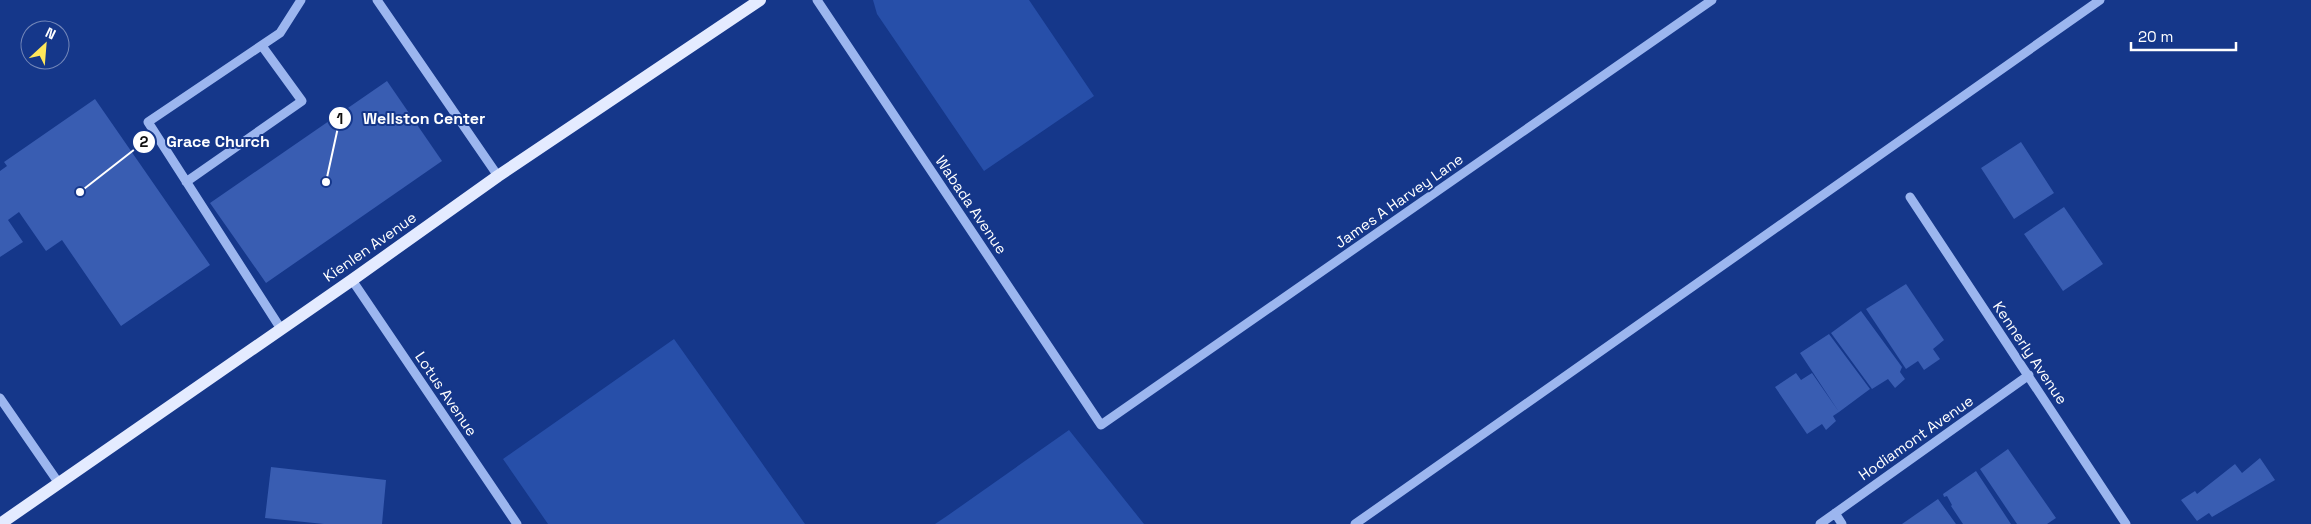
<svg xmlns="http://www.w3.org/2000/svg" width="2311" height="524" font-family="'Space Grotesk',sans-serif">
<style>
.green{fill:#274fa9}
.building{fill:#395db2}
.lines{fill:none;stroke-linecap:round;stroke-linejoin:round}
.minor{stroke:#9cb6ef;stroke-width:9}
.major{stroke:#e4ebff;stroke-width:12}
.labels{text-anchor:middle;stroke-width:4;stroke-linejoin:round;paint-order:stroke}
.street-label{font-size:15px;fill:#fff;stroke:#15378a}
.leader{fill:none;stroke:#fff;stroke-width:2}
.callout-dot{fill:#fff;stroke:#15378a;stroke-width:2}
.mark-label{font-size:15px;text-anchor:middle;font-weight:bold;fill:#111}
.callout-label{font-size:16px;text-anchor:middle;font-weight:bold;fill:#fff;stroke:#15378a;stroke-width:4;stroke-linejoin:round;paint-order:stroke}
</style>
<rect width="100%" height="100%" fill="#15378a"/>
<path class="green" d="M873,0H1029L1094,96L984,171L877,14Z
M674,339L805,524H548L503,459Z
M1069,430L1144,524H935L947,516Z"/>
<path class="building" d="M387,81L442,161L266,283L210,203Z
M95,99L210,265L121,326L62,240L46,251L19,212L8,220L23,242L0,257V171L7,166L4,162Z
M2021,142L2054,193L2014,219L1981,168Z
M2064,207L2103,264L2063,291L2024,234Z
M1906,284L1944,340L1933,349L1940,359L1924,370L1918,361L1906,369L1866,309Z
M1861,311L1902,367L1900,372L1905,379L1895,388L1888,379L1872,389L1831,333Z
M1829,334L1870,389L1839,412L1800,353Z
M1796,373L1801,380L1812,373L1839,412L1833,416L1836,421L1826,430L1822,424L1807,434L1775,387Z
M2008,449L2056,518L2047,524H2017L1980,469Z
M2260,458L2275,480L2212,517L2209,513L2197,521L2181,500L2195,491L2197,494L2235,464L2242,473Z
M271,467L386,480L382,524H324L265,518Z
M1976,471L2011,524H1963L1951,506L1952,505L1947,496L1944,497L1943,494Z
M1938,499L1956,524H1902Z"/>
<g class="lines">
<path class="minor" d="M377,0L498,176
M817,0L1101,425L1712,0
M186,182L302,101L262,46
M1910,197L2126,524
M352,280L517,524
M281,329L148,122L280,33L301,0
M0,398L58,482
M1835,513L1842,524
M1355,524L2100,0
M1820,524L2029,375"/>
<path class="major" d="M0,524L352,280L498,176L760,0"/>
</g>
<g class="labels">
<g class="street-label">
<text transform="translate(1399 201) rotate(-35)" y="5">James A Harvey Lane</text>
<text transform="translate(971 205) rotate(56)" y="5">Wabada Avenue</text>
<text transform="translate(370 247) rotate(-35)" y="5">Kienlen Avenue</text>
<text transform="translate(2030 353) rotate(56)" y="5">Kennerly Avenue</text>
<text transform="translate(446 394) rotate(56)" y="5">Lotus Avenue</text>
<text transform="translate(1916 438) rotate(-35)" y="5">Hodiamont Avenue</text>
</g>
</g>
<path class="leader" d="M326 182L340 118M80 192L144 142"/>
<g class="callout-dot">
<circle cx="326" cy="182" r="5"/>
<circle cx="80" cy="192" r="5"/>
<circle cx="340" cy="118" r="12"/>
<circle cx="144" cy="142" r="12"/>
</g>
<g class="mark-label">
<text x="340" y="124">1</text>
<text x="144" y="147">2</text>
</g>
<g class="callout-label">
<text x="424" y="124">Wellston Center</text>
<text x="218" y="147">Grace Church</text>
</g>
<g transform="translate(45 45) rotate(26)"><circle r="24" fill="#15378a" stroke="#7387b9"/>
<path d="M0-4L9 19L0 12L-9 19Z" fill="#ffe75a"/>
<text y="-8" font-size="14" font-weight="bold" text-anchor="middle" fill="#ffffff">N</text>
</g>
<path d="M2131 42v8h105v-8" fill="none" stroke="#ffffff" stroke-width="2.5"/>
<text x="2138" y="42" font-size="15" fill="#ffffff" stroke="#15378a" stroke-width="4" paint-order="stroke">20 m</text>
</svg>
